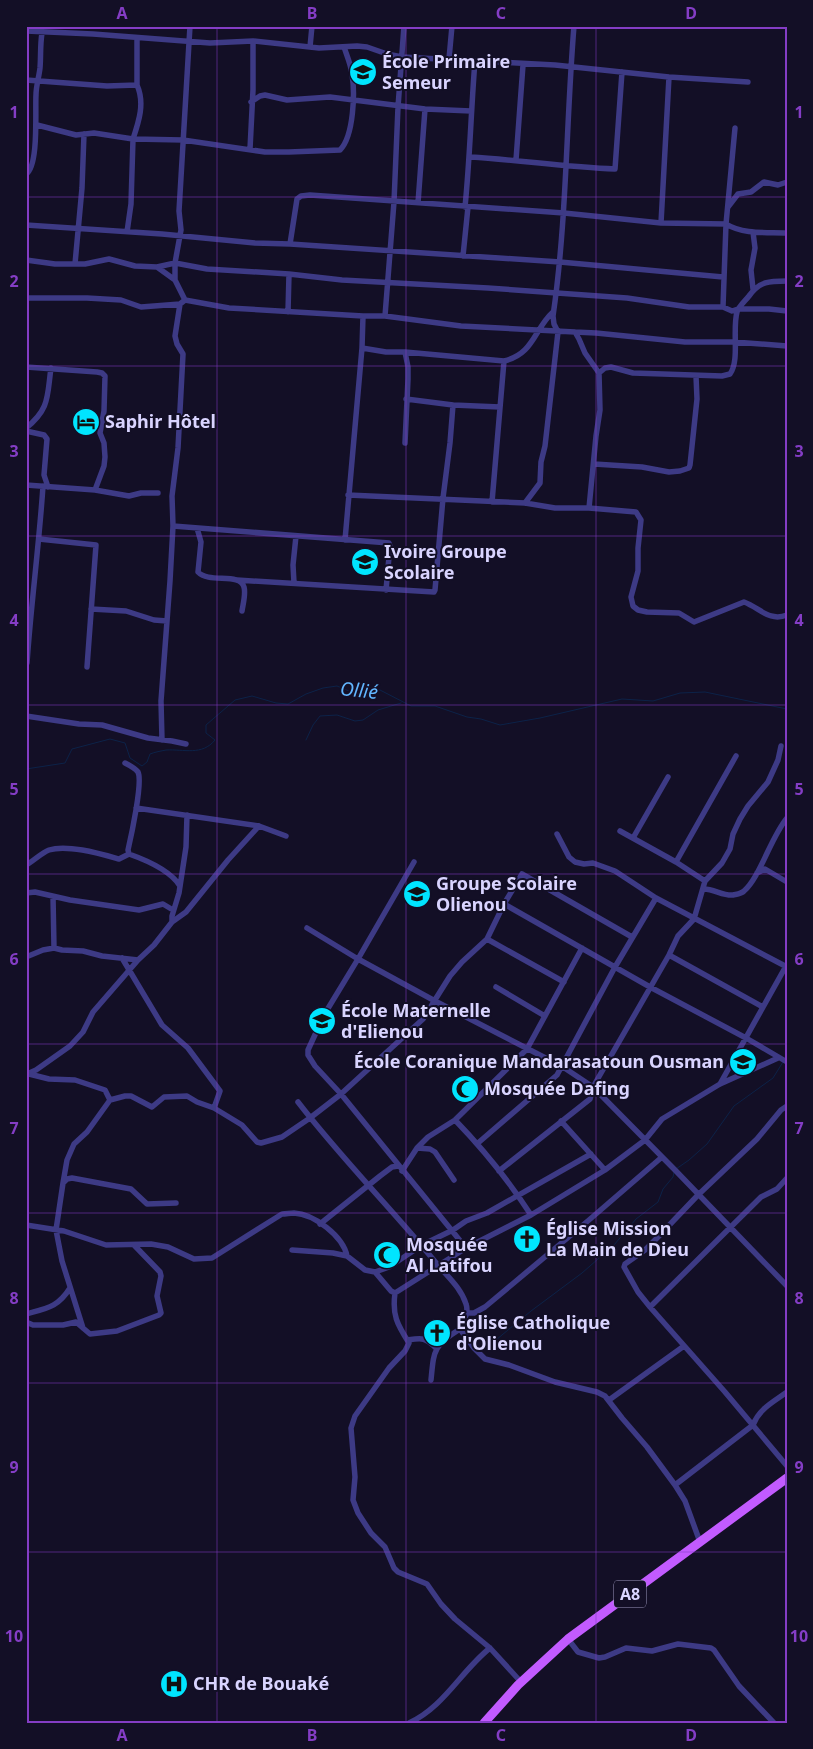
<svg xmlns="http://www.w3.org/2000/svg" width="813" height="1749" font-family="'Noto Sans',sans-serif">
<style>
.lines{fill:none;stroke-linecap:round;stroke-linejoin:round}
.stream{stroke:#0c2248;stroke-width:1}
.street{stroke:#3d3a85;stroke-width:5.5}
.primary{stroke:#c25bff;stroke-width:9}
.grid{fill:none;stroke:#843dc5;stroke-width:1;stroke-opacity:0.55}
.labels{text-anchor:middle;stroke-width:4;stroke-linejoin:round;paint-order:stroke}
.shield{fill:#130f26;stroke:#9e99be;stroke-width:1}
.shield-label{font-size:16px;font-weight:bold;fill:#d9d4ff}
.poi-label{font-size:18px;font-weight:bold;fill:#d9d4ff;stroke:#130f26;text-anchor:start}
.water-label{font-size:19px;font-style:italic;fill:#62b6ff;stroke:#130f26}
.neatline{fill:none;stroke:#843dc5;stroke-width:2}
.grid-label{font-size:16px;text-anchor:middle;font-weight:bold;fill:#843dc5}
</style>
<rect width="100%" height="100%" fill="#130f26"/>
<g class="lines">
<path class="stream" d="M306,740L313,725L320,716L337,715L355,721L363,720L378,710L401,703
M26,769L65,763L72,749L110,739L125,743L130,758L142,766L147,762L150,754C155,752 161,751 166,750C184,749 202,756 215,740L206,733V725L235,700L252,696L276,703L288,704L306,694L323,688L337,686L349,691L356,692L364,687L380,690L411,706H435L467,717L481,719L500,725L540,718L622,699L653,701L680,693L705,692L787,709
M785,1058L787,1054
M676,1169L689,1160L707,1144L734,1106L773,1078L783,1062
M485,1349L531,1311L582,1273L614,1245L636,1219L658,1202L663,1189L673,1177L674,1172"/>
<path class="street" d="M26,31L93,34L210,43L253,41L319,48L357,46L367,47L387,54L402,57L555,65L669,77L748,82
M310,47L312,26
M449,59L452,26
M26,80L107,86L137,85V38
M137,85C145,103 139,121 133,139L183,140L265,152H289L340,150C354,136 355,92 352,74C351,65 347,56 344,47
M251,102L260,96L265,95L287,100L330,97L425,109L471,111
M37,125L76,135L94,133L133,139L131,204L127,232
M250,149L253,90V41
M471,157C519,160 566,167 615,169L622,72
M516,160L523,65
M26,174C39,166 35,110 36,95C36,86 39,77 40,68C41,56 40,45 42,33
M418,203L425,109
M465,207C470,158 471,110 475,61
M728,207L738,194L751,192L764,182L778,185L787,182
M661,223L669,77
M26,225L162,234L255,243L290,244L560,262L723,277
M753,232L755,248L751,270L753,289
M290,244L297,199L301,196L310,195L564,213L661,223L726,224C744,235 767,232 787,233
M463,256L468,207
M26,260L55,264H85L109,259L135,266L157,267L175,280
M75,264L82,188L84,134
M157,267L175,263L207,269L289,274L342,280L488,288L627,298L689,307H723L732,311L738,309H769L787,311
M26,298H87L121,300L141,307L180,304
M185,300L175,280V263L181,230L179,211L190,26
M723,307L726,224L735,128
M288,312L289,274
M385,316L394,202L398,107L404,26
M575,332L596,333L685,342H734L787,346
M362,348L386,352H405L408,367V379L405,443
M405,352L504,361C534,354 534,329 553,312
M26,367L97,372L102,373L105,376L104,411L100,433L104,443L105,457L104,466L95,490
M599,373L605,368L611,367L633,373L722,376L730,374C740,360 732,330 737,312C739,306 745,301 749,296C760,281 769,281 787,281
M406,399L453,405
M26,428C50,409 47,396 51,368
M26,431L44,435L47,439L44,475L48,487
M594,464L642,467L669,472L680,471L689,468L690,465L697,399L696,376
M26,485L95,490L129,496L141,493H158
M348,495L525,503L555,508H589L636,512L641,520L638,548V571L631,597L633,606L638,610L647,612L679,613L694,622L744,602C760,608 769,622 787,615
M492,502L504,361
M525,503L540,483L541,462L545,446L558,332L554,324L553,316C567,220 566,123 574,26
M173,526L389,543L390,546L386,590
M197,528L201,542L198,572C209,584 240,572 244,587C246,594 243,604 242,611
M39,539L96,545L87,667
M345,540L362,348L363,316
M237,580L434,592L435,590L443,498L450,443L453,405L500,407
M294,583L293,565L296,536
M91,609L126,611L154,620L167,621
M27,663C31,604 39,546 43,486
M26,716L79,724L102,725L148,738L172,741L186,744
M162,740L161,701L170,581L173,526L172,496L178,448L183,354L177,344L175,336L180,304L185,300L229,308L363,316H385L461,326L575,332L579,339L585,353L599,373L600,410L596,436L589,508
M125,763C129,765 135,768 138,772C143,782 131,837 128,850L129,854
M136,808L259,826L286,836
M620,831L676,862L705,881
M557,834L569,857L575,862L584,864L593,863L615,871L656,898L787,967
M633,838L668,777
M414,862L358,959L324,1015L308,1050V1055L315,1066L341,1094L466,1248
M676,862L736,756
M26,865C34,861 41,853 49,850C67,844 101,854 119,859L129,854C146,860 170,870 180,886
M757,873L765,869L787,882
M704,889C714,889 723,896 733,895C738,894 741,894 744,891C760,877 771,837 787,818
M26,893L35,892L70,900L139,910L163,904L173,910
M53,896L54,948
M504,904L650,987L746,1038L787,1062
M172,922L186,912L228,860L259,826
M307,928L358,959L435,1001L563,1067L593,1087L675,1170L787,1286
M487,939L564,982
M669,955L763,1007
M26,957L43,950L54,948L62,950L83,951L102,956L138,960
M122,958L162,1025L188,1048L220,1091L214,1108
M496,987L545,1016
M27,1074L36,1070L70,1046L83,1032L93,1012L138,960L154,945L172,922V916L179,893L186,847L187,815
M29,1074L49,1079L75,1080L105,1090L110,1100
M720,1084L786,966
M298,1102C341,1158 392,1209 437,1264C448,1277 461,1288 466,1304C469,1312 464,1321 460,1329L474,1348L485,1359L509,1365L555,1382L597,1392L605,1396L622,1418L647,1447L675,1485L685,1501L700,1542
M787,1106L781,1110L757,1139L698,1195L656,1239L645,1250L625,1264L624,1267L638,1292L650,1307L725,1392L787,1466
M455,1120C483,1149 509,1181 531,1215
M561,1121L605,1170
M478,1143L557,1075L615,967L656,898
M417,1148L430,1149L435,1152L454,1180
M402,1171L417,1148L428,1137L455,1120L527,1049L582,948
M499,1171L590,1099L593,1087L669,955L678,936L694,919L705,881L722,863L730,849L733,834L740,819L748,806L768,782L778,760L781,746
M63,1183L67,1160L74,1144L87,1132L110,1100L125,1096H131L152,1107L164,1097L187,1096L197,1102L214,1108L242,1125L257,1142L261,1143L282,1137L310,1118L341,1094L423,1019L450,976L462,962L487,939L504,904L522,874L632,937
M320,1224L380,1176L392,1167L398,1166
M26,1225L64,1231L106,1245L151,1244L168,1247L194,1259L212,1258L282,1214C286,1214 290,1213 294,1213C314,1214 343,1236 347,1256L365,1270L375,1272L389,1267L422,1245L453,1230L466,1221L487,1213L591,1154
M292,1250L333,1253L347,1256
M375,1272L391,1291L395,1293
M650,1307L761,1197L777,1189L787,1178
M467,1313H474L485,1307L589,1220L662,1157
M26,1314C48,1308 58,1307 70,1288
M26,1322L33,1325H63L76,1322L90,1334L117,1331L159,1315L161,1313L157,1296L161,1276L160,1272L134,1245
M83,1328L62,1261L56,1230L63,1183L67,1179L72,1178L131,1189L147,1204L176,1203
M407,1340C422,1338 425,1337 436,1348
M431,1380C434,1350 433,1346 460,1329
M609,1400L684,1346
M675,1485L753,1425C759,1409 773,1402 787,1392
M568,1639L578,1652L599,1658L605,1657L626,1648L652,1651L678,1644L711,1648L714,1650L739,1686L774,1723
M521,1682L490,1648L455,1619L441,1604L427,1584L398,1572L394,1568L385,1547L371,1533L358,1513L353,1500L355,1477L351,1428L355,1416L389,1368L405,1351L409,1343C397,1324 392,1315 395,1293L466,1248L531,1215L605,1170L645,1140L662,1119L720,1084L778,1058
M409,1723C444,1707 461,1671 490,1648"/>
<path class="primary" d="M484,1723L518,1685L568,1639L787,1478"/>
</g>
<path class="grid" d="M217,26V1723M406,26V1723M596,26V1723M26,197H787M26,366H787M26,536H787M26,705H787M26,874H787M26,1044H787M26,1213H787M26,1383H787M26,1552H787"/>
<defs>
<g id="school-disc" transform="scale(1.4375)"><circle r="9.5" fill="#00e5ff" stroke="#130f26"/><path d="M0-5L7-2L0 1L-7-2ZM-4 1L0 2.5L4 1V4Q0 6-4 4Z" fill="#111"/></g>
<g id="hotel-disc" transform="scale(1.4375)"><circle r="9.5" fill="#00e5ff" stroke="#130f26"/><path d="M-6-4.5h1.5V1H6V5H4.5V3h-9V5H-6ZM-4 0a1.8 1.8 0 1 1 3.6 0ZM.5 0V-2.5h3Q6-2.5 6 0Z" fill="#111"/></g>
<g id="mosque-disc" transform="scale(1.4375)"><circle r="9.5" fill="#00e5ff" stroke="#130f26"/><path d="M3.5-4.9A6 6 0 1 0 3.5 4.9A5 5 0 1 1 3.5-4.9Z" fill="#111"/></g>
<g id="church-disc" transform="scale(1.4375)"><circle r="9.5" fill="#00e5ff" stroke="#130f26"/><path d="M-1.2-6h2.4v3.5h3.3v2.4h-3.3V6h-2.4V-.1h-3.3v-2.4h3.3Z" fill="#111"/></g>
<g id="hospital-disc" transform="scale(1.4375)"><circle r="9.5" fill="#00e5ff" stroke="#130f26"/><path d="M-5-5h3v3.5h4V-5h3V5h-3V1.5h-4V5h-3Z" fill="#111"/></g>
</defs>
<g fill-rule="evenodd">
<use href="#school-disc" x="363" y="72"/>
<use href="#hotel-disc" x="86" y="422"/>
<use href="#school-disc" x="365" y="562"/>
<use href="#school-disc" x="417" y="894"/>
<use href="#school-disc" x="322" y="1021"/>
<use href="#school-disc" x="743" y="1062"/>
<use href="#mosque-disc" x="465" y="1089"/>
<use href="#church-disc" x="527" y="1239"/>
<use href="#mosque-disc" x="387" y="1255"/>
<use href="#church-disc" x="437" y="1333"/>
<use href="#hospital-disc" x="174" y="1684"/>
</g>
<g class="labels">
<rect class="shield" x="614" y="1580.5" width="32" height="27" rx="4"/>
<g class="shield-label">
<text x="630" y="1600">A8</text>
</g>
<g class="poi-label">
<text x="382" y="68">École Primaire<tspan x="382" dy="21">Semeur</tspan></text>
<text x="105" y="428">Saphir Hôtel</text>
<text x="384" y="558">Ivoire Groupe<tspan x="384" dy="21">Scolaire</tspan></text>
<text x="436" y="890">Groupe Scolaire<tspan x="436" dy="21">Olienou</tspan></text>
<text x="341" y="1017">École Maternelle<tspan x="341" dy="21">d'Elienou</tspan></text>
<text x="724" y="1068" text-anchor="end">École Coranique Mandarasatoun Ousman</text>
<text x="484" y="1095">Mosquée Dafing</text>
<text x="546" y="1235">Église Mission<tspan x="546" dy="21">La Main de Dieu</tspan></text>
<text x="406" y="1251">Mosquée<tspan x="406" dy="21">Al Latifou</tspan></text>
<text x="456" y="1329">Église Catholique<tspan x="456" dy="21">d'Olienou</tspan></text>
<text x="193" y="1690">CHR de Bouaké</text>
</g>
<g class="water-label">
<text transform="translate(359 690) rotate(6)" y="7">Ollié</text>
</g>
</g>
<rect width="813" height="1749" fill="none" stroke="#130f26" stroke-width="55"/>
<rect x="28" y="28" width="758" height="1694" class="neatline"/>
<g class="grid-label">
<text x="122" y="19">A</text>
<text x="312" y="19">B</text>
<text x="501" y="19">C</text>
<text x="691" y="19">D</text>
<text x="14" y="118">1</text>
<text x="799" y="118">1</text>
<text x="14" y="287">2</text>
<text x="799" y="287">2</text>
<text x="14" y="457">3</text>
<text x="799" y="457">3</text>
<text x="14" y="626">4</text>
<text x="799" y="626">4</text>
<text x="14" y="795">5</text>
<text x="799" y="795">5</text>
<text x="14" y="965">6</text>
<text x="799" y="965">6</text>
<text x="14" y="1134">7</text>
<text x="799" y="1134">7</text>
<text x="14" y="1304">8</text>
<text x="799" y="1304">8</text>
<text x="14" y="1473">9</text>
<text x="799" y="1473">9</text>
<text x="14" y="1642">10</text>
<text x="799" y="1642">10</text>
<text x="122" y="1741">A</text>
<text x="312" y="1741">B</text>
<text x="501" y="1741">C</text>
<text x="691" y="1741">D</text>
</g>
</svg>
